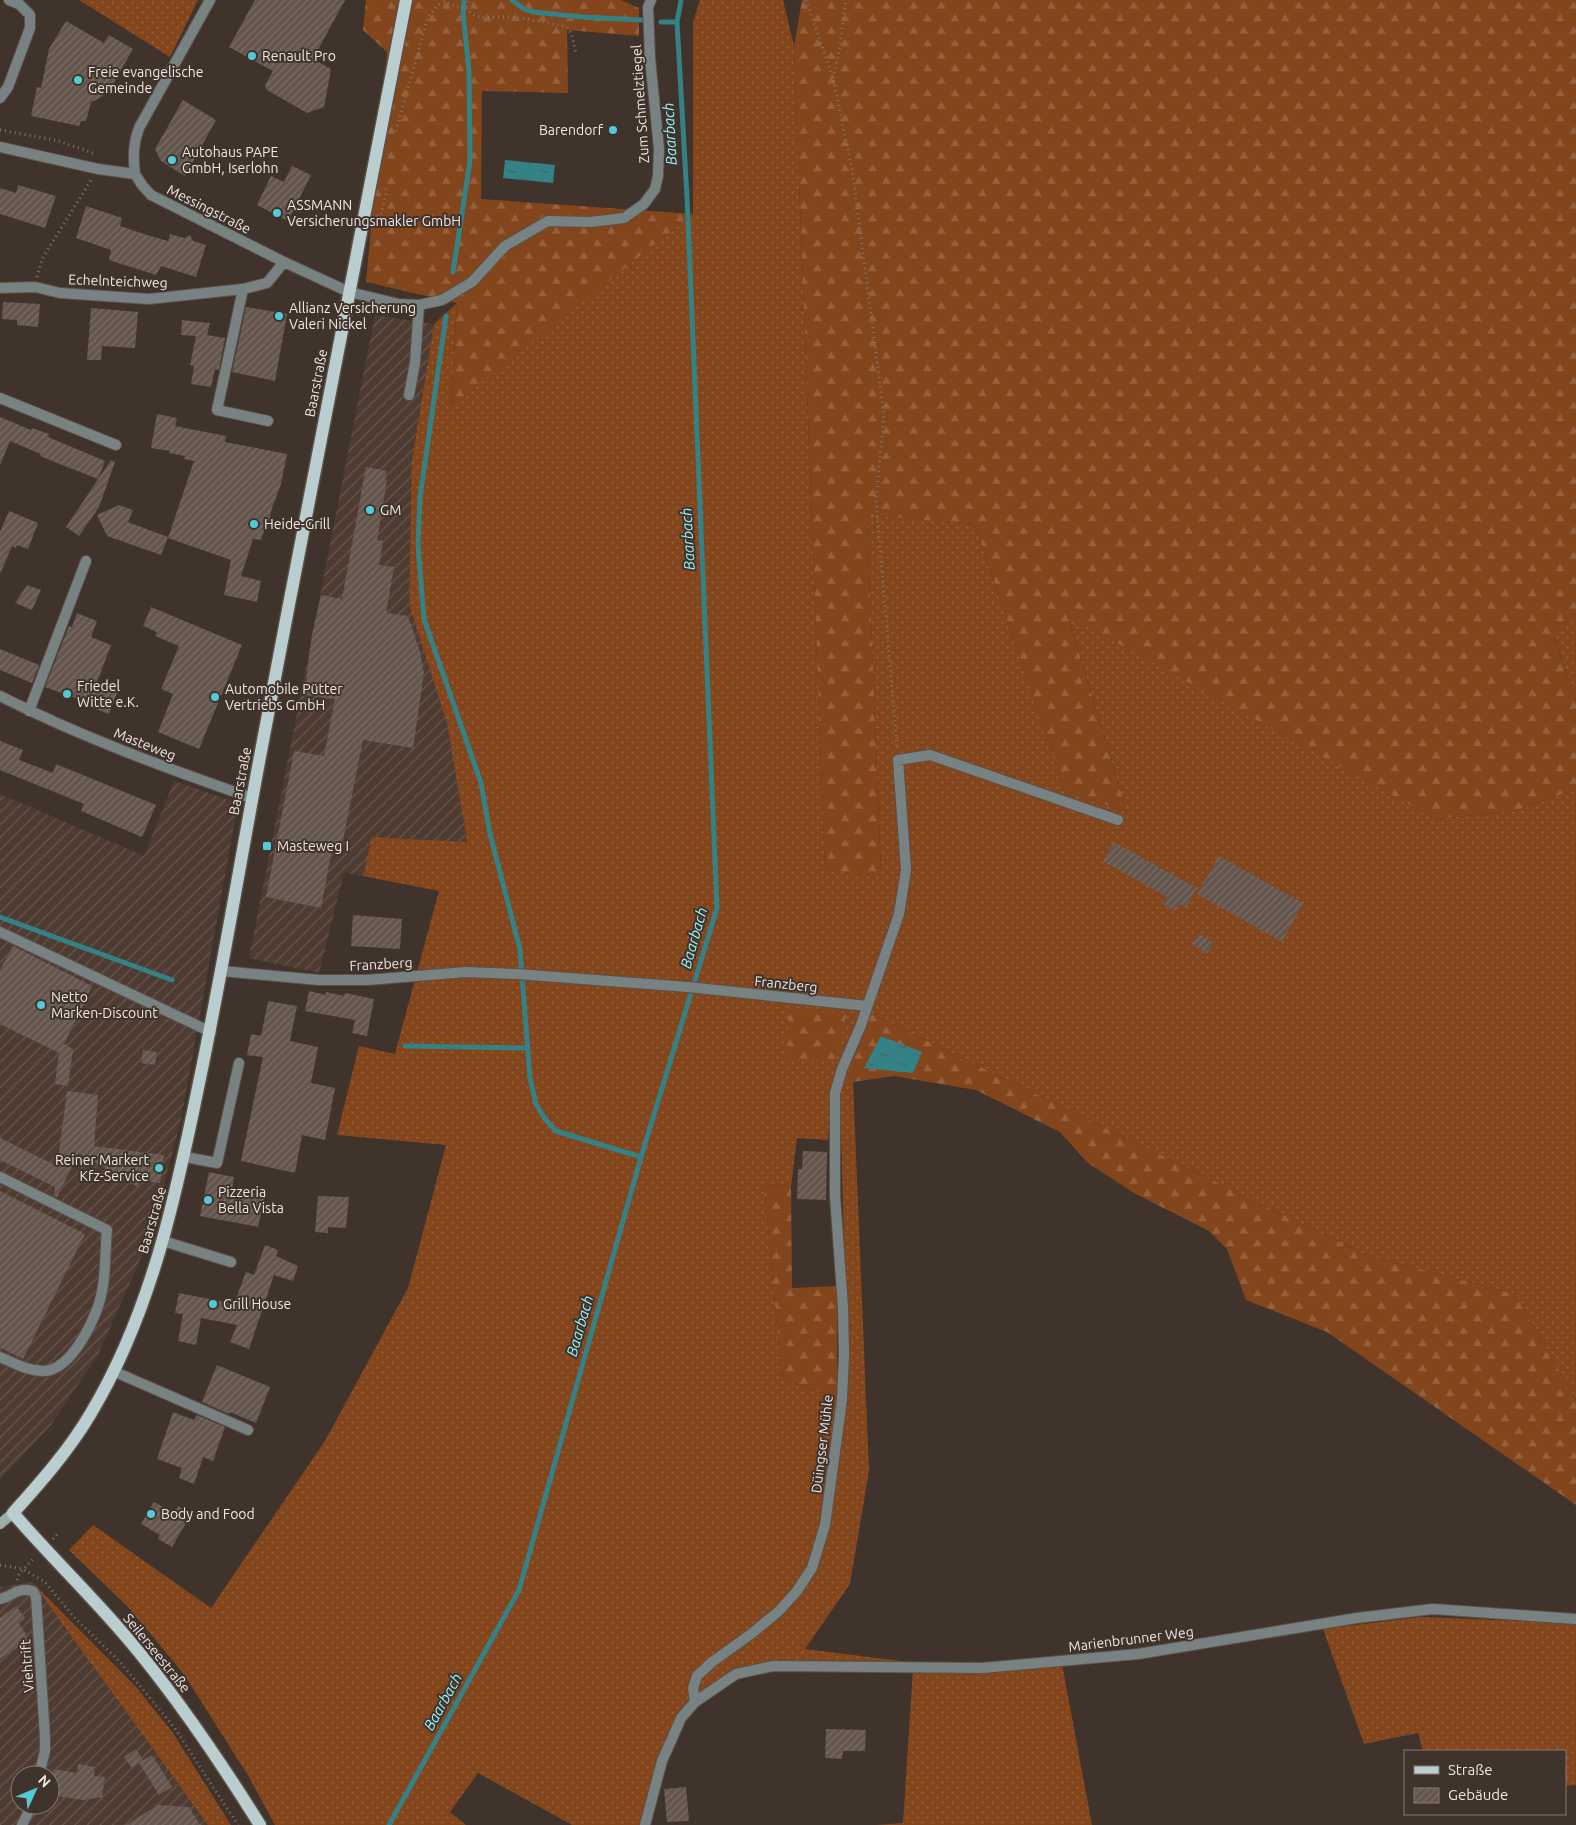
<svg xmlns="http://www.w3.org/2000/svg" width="1576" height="1825" font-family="Ubuntu,sans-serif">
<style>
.industrial{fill:url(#industrial-furrows);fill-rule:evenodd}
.grass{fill:url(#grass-dots)}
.forest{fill:url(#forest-firs)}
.water{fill:url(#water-ripples)}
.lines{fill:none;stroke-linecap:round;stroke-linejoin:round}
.stream{stroke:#348186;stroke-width:5}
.building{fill:url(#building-hatch)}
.service-casing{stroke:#5c5048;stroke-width:12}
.minor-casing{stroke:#5c5048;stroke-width:12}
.secondary-casing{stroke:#5c5048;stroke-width:12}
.primary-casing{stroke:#5c5048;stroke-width:15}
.path{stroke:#82766f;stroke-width:3;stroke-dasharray:1 4;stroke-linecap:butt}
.service{stroke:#798283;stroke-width:10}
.minor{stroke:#798283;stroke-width:10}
.secondary{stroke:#9eadae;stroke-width:10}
.primary{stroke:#bbcecf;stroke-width:12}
.poi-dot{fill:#51ccd5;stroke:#40332b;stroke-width:2}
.labels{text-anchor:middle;stroke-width:4;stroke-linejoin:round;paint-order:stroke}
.poi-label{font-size:14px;fill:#efe6e1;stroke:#40332b;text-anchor:start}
.street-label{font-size:14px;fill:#efe6e1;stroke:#40332b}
.water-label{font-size:15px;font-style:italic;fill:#94f6fd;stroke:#40332b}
</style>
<defs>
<pattern id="industrial-furrows" width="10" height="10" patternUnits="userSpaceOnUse" patternTransform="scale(1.25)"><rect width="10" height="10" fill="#4e3b31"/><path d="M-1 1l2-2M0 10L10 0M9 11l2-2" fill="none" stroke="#68574f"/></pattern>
<pattern id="grass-dots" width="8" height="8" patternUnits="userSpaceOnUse" patternTransform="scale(1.25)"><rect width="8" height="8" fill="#83451c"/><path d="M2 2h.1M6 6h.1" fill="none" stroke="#95603d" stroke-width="1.8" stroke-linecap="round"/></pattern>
<pattern id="forest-firs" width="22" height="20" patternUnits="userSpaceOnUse" patternTransform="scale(1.25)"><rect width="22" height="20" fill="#83451c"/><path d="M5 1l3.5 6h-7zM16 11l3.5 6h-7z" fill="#95603d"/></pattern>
<pattern id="water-ripples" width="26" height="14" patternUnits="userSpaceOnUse" patternTransform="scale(1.25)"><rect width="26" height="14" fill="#348186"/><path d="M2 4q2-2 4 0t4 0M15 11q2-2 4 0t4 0" fill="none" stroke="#3c696c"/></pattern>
<pattern id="building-hatch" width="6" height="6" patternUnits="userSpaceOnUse" patternTransform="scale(1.25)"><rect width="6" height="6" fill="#64554d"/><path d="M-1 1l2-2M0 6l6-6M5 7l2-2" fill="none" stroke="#7a6d66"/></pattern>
</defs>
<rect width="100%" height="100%" fill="#40332b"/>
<path class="industrial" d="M375,315L434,324L412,460L447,723L467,842L373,837L363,876L344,873L319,973L249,958Z
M174,781L238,803L181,1120L151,1235L98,1355L50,1426L0,1480V794L144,856Z
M32,1582L208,1825H0V1587ZM20,1775H50V1805H20Z"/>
<path class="grass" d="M79,0H198L170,57Z
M700,0H783L794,46L825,871L881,874L867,518L884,516L975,525L1065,791L1127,812L1068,615L1435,819L1515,811L1576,789V1400L1515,1294L1366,1255L870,1013L890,955L884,953L864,999L858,1024L831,1095L828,1140L797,1138L791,1186L764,1185L782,1379L842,1400L825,1525L797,1591L697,1676L695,1702L681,1718L645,1825H572L478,1773L450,1812L466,1825H275L249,1777L183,1673L128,1607L69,1550L93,1525L211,1608L325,1441L408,1288L446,1145L337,1135L359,1046L395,1054L439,891L363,876L372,837L467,842L447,723L409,604L412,460L434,324L457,303L451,405L693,214V22Z
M1576,613V701L1554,637Z
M853,1082L869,1471L850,1584L805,1649L917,1663L774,1661L734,1668L698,1695L697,1688L701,1676L717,1663L755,1637L784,1611L830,1523L848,1400L840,1091Z
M32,1582L137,1688L173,1733L231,1825H208Z
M1421,1617L1576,1623V1785L1565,1786V1751H1423L1418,1733L1364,1744L1323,1629Z
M1062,1664L1092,1825H876L903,1823L913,1668Z"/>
<path class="forest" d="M366,0H621L639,8V36L567,30L568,93L482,91L481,199L693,214L451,406L457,303L366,282L387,52L363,30Z
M802,0H1576V613L1554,638L1576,701V789L1515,811L1435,819L1068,616L1127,812L1065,791L975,525L884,516L867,518L881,875L825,871L794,46Z
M789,1011L847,1013L834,1061L786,1060Z
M870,1013L1366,1255L1515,1294L1576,1400V1505L1327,1332L1246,1300L1227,1249L1209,1231L1134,1193L1088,1163L1060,1132L976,1090L894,1076L853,1082L840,1091L850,1061Z
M764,1185L791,1186L792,1288L837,1286V1398L782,1379Z"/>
<path class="water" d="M505,160L555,165L553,183L503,178Z
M881,1036L922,1052L913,1073L864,1068Z"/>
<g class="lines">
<path class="stream" d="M512,0L524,9L533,12L582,17L642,20
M661,22H677
M453,272L470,161L469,71L463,12L464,0
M446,316L420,497L418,545L424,619L481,783L490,834L520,949L530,1078L536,1104L545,1119L556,1131L641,1157
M0,917L172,980
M405,1046L527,1048
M389,1825L519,1590L641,1157L717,908L687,197L677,22L681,0"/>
</g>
<path class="building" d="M255,0H345L313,59L331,69L324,107L307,113L267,90L265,85L273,71L229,47Z
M66,21L104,43L109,35L133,49L109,91L98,99L91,102L86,121H81L79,126L31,116L37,87L41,88L49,49Z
M183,100L216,120L185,176L161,161L155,149Z
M292,166L311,175L288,221L257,205L271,176L284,182Z
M18,185L56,196L45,228L0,214V188L16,193Z
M86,206L122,218L120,226L147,235L168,241L170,234L184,238L190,235L193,241L206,245L196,277L161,266L156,275L109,260L111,250L76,238Z
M3,302L40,304L38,327L17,325V320L2,319Z
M246,307L287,314L275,381L232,372Z
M91,308L138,312L135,348L102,346L101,360H87Z
M182,320L210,323L207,335L225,338L219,370L215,369L211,387L191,384L194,366L190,365L196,336L181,335Z
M157,414L177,418L175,426L226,436L225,442L287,454L281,484L272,508L269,522L267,521L261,540L253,539L241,576L261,581L257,602L224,595L231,560L168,538L194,461L184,459L185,456L169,453L170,451L151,448Z
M0,417L31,430L32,428L49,434L48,437L105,461L98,479L57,463L40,456L41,454L10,441L0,465Z
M111,460L115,462L99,507L79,536L66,527Z
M366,467L387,471L385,479L387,480L377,540L383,541L379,565L394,567L386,613L408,616L420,652L424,673L413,748L363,740L341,850L332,849L321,908L266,897L294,751L324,756L335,699L304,695L312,635L321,595L342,599Z
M119,505L133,510L128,522L168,537L161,555L107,536L97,515Z
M9,511L38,523L28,549L17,545L16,548L12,546L0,574V532Z
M27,585L41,590L32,610L15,603Z
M151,607L242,645L199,749L158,732L173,694L161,689L179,646L155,636L157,632L143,626Z
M77,613L97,621L91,637L111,645L96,685L117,693L109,714L88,706L89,703L45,687L69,626L72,627Z
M0,649L39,665L32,683L0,670Z
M0,741L23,750L19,760L53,773L56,764L156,805L142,837L81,811L84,804L0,770Z
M1114,842L1197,888L1186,908L1179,904L1175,911L1163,904L1167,897L1103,861Z
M1219,856L1303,903L1282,942L1197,894Z
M353,915L402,919L400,949L351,946Z
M1199,934L1214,943L1207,954L1192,944Z
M13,946L92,986L64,1044L73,1049L68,1086L55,1084L59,1053L0,1024V970Z
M309,991L326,995V992L344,996L345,993L374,999L367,1036L352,1033L355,1020L305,1011Z
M268,1001L297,1006L290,1041L318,1047L311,1083L335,1088L325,1140L302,1135L295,1173L241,1161L263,1057L247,1055L251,1034L261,1036Z
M143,1050L157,1052L155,1065L141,1063Z
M67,1091L98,1095L94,1146L164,1155L160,1183L139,1180L138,1187L79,1153L57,1197L54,1196L55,1187L0,1160V1138L57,1166Z
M803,1151L827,1152L826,1200L797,1199L798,1169H802Z
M209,1172L234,1177L232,1189L265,1196L258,1227L200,1216Z
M0,1191L85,1234L23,1359L0,1347Z
M318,1196L349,1197L346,1228L328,1227V1233L315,1232Z
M265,1245L278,1250L276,1256L298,1266L293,1281L274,1275L249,1349L230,1342L237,1325L201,1318L196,1345L178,1341L183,1314L175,1313L179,1293L234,1304L246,1272L254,1275Z
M217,1365L270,1387L256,1423L230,1412L229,1414L202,1402Z
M173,1412L194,1420L197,1415L225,1427L213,1461L203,1457L194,1484L179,1478L182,1468L157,1459Z
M154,1502L174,1513L178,1506L191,1514L172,1547L158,1539L160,1535L141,1524Z
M16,1606L25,1618L19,1623L26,1634L27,1641L0,1659V1618Z
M826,1729L866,1730L865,1751H843L842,1759L825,1758Z
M136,1749L143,1760L132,1768L124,1757Z
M152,1755L172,1787L159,1795L139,1763Z
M78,1764L95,1767L94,1776L105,1777L102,1797L83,1800L50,1795L54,1769L77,1773Z
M686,1787L689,1821L667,1822L664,1789Z
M158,1805L189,1807L200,1825H126Z"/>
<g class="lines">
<g class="service-casing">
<path id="service" d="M0,98L8,87L30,28V15L19,4L9,0
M243,289L217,410L268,421
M409,395L415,363L419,305
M0,932L211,1032
M185,1157L217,1163L239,1063
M0,1177L107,1230C105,1250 106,1272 102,1291C98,1316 72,1370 44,1371C28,1371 14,1363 0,1357
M163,1241L231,1262
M113,1371L248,1430"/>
</g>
<g class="minor-casing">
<path id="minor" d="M0,147L98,169L135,174L142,185L151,195L284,262L349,292L399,304L419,305L442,300L472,282L505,246L548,221L590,222L624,218L644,204L655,189L658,176L659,149L650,58L648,7L651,0
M135,174C133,157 133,144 139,128L210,0
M0,288L35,287L60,293L149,299L243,289L267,283L284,262
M0,398L116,445
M0,696C81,737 166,768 252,798
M29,711L86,561
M222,971L319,980H367L466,972L517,974L688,987L867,1006
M0,1599C14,1596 16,1587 33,1591L36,1597L45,1737V1751L39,1775
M695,1702L736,1674L773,1666L982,1668L1138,1654L1357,1618L1433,1609L1576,1619
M22,1825L32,1805
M645,1825L662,1761L681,1718L695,1702L693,1688L697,1676L712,1662L751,1634L779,1611L797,1591L812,1568L825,1525L842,1400L844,1355L843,1307L835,1196V1093L842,1069L861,1025L899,914L906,870L898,760L930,755L1118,820"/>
</g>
<g class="secondary-casing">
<path id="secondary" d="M0,1524L13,1513"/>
</g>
<g class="primary-casing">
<path id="primary" d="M260,1825C220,1761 177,1697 128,1639C91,1595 50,1556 13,1513C41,1482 70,1449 91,1413C151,1313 176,1196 199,1083C224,964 243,844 266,725C312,483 359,241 406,0"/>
</g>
<path class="path" d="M806,0L833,78L852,169L884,414L876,500L897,747
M466,8C470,12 473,15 479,17C488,18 497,16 506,17C526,18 547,23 567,27L572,35L576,54
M833,78L839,51L846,0
M0,130L55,140L96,154
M396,131L428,17L438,5L444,2L457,7L466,8L469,0
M379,224L386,194V186
M37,277L42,259L91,180
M53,1539L59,1532
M0,1565L23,1569L45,1582L74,1617L121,1663L174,1727L238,1825
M17,1580L19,1574L35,1557"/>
<use href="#service" class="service"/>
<use href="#minor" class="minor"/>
<use href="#secondary" class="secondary"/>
<use href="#primary" class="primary"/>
</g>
<g class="poi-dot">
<circle cx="252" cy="56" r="5"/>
<circle cx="78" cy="80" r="5"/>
<circle cx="613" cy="130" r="5"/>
<circle cx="172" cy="160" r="5"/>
<circle cx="277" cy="213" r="5"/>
<circle cx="279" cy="316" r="5"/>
<circle cx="370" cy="510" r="5"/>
<circle cx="254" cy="524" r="5"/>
<circle cx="67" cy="694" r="5"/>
<circle cx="215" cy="697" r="5"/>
<rect x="262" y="841" width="10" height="10" rx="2.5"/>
<circle cx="41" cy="1005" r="5"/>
<circle cx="159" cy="1168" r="5"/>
<circle cx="208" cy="1200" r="5"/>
<circle cx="213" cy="1304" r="5"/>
<circle cx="151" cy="1514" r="5"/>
</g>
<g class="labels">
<g class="poi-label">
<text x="262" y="61">Renault Pro</text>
<text x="88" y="77">Freie evangelische<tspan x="88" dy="16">Gemeinde</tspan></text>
<text x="603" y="135" text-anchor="end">Barendorf</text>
<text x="182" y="157">Autohaus PAPE<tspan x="182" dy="16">GmbH, Iserlohn</tspan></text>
<text x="287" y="210">ASSMANN<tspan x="287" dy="16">Versicherungsmakler GmbH</tspan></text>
<text x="289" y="313">Allianz Versicherung<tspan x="289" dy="16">Valeri Nickel</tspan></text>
<text x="380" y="515">GM</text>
<text x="264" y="529">Heide-Grill</text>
<text x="77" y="691">Friedel<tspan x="77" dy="16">Witte e.K.</tspan></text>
<text x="225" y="694">Automobile Pütter<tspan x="225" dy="16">Vertriebs GmbH</tspan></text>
<text x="277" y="851">Masteweg I</text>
<text x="51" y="1002">Netto<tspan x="51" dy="16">Marken-Discount</tspan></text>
<text x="149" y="1165" text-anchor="end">Reiner Markert<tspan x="149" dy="16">Kfz-Service</tspan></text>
<text x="218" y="1197">Pizzeria<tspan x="218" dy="16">Bella Vista</tspan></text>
<text x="223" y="1309">Grill House</text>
<text x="161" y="1519">Body and Food</text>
</g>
<g class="street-label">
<text transform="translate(640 104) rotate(-94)" y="5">Zum Schmelztiegel</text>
<text transform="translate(209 209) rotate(27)" y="5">Messingstraße</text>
<text transform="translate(118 281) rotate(2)" y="5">Echelnteichweg</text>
<text transform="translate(316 383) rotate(-79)" y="5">Baarstraße</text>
<text transform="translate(145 744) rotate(22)" y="5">Masteweg</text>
<text transform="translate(240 781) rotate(-79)" y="5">Baarstraße</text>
<text transform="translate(381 964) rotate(-3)" y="5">Franzberg</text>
<text transform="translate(786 984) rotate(6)" y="5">Franzberg</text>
<text transform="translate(152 1220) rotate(-74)" y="5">Baarstraße</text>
<text transform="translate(822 1444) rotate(-83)" y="5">Düingser Mühle</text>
<text transform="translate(1131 1639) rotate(-7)" y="5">Marienbrunner Weg</text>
<text transform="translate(157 1653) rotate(51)" y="5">Seilerseestraße</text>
<text transform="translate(27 1666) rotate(-94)" y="5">Viehtrift</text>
</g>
<g class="water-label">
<text transform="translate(670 134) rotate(-93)" y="5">Baarbach</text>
<text transform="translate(688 539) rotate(-93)" y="5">Baarbach</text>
<text transform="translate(694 938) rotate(-74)" y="5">Baarbach</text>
<text transform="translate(580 1326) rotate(-74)" y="5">Baarbach</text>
<text transform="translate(443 1702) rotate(-61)" y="5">Baarbach</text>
</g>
</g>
<rect x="1404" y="1750" width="162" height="65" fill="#40332b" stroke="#867b74"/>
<rect x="1414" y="1766" width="25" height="8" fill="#bbcecf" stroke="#867b74"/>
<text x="1448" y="1775" font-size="15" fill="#efe6e1">Straße</text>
<rect x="1414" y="1788" width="25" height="15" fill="url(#building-hatch)" stroke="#867b74"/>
<text x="1448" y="1800" font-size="15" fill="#efe6e1">Gebäude</text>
<g transform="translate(35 1790) rotate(46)"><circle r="24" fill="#40332b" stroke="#867b74"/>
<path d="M0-4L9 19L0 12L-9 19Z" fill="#51ccd5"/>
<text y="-8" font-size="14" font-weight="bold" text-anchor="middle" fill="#efe6e1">N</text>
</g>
</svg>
